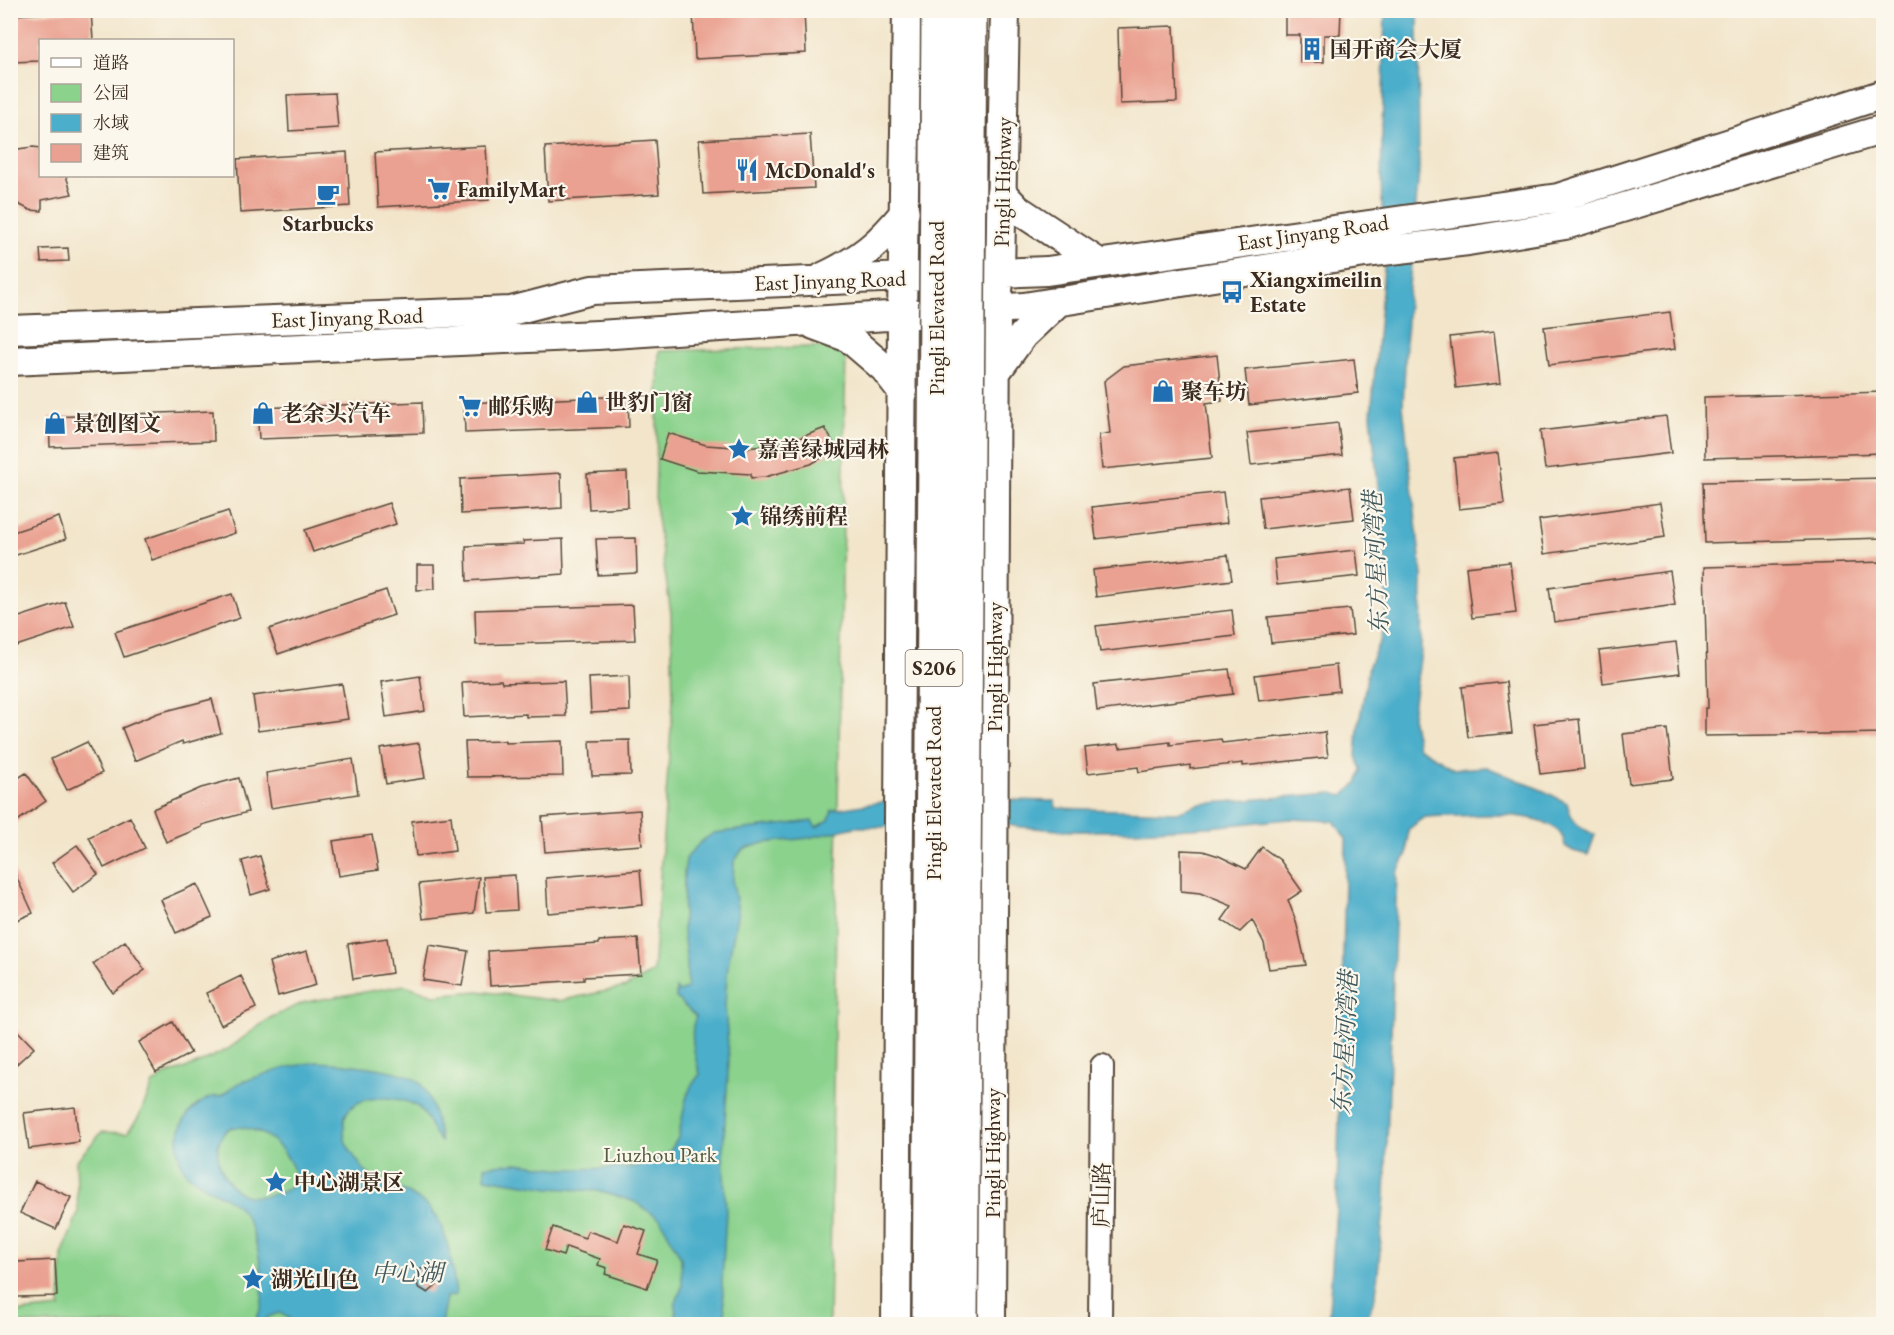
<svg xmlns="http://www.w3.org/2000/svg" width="1894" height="1335" font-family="'EB Garamond','Noto Serif SC',serif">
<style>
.green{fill:#8bd28d;stroke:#637e56;stroke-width:1.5}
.water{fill:#4baeca;stroke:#436c74;stroke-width:1.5;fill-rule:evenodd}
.building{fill:#eaa191}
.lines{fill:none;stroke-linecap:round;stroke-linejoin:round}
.minor-casing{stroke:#564638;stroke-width:26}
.major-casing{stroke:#564638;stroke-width:32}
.minor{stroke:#fff;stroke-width:22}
.major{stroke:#fff;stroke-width:28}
.highway-bridge-casing{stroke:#564638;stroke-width:36;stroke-linecap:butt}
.highway-bridge{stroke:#fff;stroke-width:33}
.labels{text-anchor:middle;stroke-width:4.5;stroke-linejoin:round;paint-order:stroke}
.shield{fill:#fbf7ec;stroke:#75685c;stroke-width:1.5}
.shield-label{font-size:21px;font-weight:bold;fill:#3b2a1e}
.poi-label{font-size:22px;font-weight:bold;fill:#3b2a1e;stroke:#fbf7ec;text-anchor:start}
.street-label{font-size:22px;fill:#3b2a1e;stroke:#fbf7ec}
.park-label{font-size:22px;fill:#535c3f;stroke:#fbf7ec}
.water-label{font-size:24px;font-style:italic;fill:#41585a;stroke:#fbf7ec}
</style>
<rect width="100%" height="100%" fill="#fbf7ec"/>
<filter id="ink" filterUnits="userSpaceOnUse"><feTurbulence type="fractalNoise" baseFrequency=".0167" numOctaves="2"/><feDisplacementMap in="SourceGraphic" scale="12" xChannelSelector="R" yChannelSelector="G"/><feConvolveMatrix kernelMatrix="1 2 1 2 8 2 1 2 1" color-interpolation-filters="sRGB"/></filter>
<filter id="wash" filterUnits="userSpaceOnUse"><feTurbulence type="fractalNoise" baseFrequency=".008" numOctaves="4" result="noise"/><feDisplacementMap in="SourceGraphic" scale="24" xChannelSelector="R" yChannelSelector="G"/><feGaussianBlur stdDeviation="1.35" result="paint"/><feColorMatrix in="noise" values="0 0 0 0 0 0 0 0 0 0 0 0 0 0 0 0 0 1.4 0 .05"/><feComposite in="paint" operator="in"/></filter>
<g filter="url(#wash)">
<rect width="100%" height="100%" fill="#f2e5ca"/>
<path class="green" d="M846,346L829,1324H11L10,1313L60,1308L62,1255L78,1213L76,1161L102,1132L127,1133L138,1118L153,1084L163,1076L197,1064L228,1049L270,1018L305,1002L405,985L434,995L478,991L558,1001L626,987L653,972L673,701L671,613L655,505L659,351Z"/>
<path class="water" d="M1385,11H1418L1419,171L1408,298L1403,406L1422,575L1421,652L1412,717L1418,747L1454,769L1487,767L1544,791L1567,803C1572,823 1577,826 1595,835L1588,855L1573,851L1565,846C1562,808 1482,815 1455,816C1446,817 1431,815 1423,818C1418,821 1412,827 1408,830L1407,854L1397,873L1385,1196L1376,1294L1365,1324H1328L1337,1193L1346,839L1334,821L1289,819L1210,827L1135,831H1071L1021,827L975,820L916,823L882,827H855L809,838L763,843L742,850L734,862L733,884L738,911L728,965L725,1005L729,1059L723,1152L726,1212L722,1283L726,1324H677L675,1305L682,1287L681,1258L660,1219L633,1201L597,1191L550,1188L485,1178V1166L517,1163L565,1169L629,1168L654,1161L670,1151L678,1138L686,1099L691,1086L700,1074C695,1058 688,1032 696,1017L676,998V988L679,992L687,988V964L683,933L684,873L686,859L691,852L702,841L714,833L812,821L816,827L829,820L832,810L907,798L1055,801L1056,808L1177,812L1199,804L1332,793L1343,796L1357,783L1361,770L1356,756L1358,728L1369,665L1381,638L1386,616V568L1371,415L1384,268L1381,179Z
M317,1062C340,1063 401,1068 418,1081C431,1092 438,1127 441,1142C431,1133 430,1118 419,1108C401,1093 342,1092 344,1125C344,1130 344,1138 346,1143C351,1153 368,1177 377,1182C384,1187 392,1186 399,1189C410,1194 426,1203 433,1212C449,1231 453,1272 456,1295L446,1297L441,1324H289V1318L279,1313L268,1317L262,1324H254C256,1319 259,1313 261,1308C266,1282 257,1221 235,1204C225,1197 190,1180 186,1172C169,1145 179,1114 207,1099C211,1096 216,1097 220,1096C225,1094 230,1089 234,1086C238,1082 246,1081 251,1079C276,1070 291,1066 317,1062ZM232,1127C259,1127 279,1140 291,1164C294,1170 296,1175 295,1182C289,1190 280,1194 270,1195C261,1196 251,1198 242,1194C221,1183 205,1140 232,1127Z"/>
<g id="blocks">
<path class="building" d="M693,10H804L806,53L695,59Z
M1285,10H1341L1340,35H1324V62H1300V35H1285Z
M91,11L93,40H40V61L10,62V15Z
M1174,26L1177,102L1120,104L1118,28Z
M335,93L338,128L289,131L287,95Z
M810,134L814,188L703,194L699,140Z
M655,140L659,194L548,201L545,147Z
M486,146L489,200L378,207L375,152Z
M33,147L40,148V176H66L72,194L42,200V211L30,210L10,200V156L18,149Z
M347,152L350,206L240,213L237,159Z
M68,248L69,261L41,262L40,249Z
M1670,312L1675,349L1549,365L1544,327Z
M1494,332L1500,383L1456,388L1450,337Z
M1217,355L1222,401L1206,403L1212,458L1102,469L1099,435L1110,433L1104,381L1124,366Z
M1354,359L1358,393L1249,405L1245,370Z
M1884,392V453L1705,458L1704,397Z
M628,396L629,427L465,433L464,403Z
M422,402L423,433L259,439L257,408Z
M213,411L214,441L50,447L49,417Z
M1666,416L1671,453L1545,469L1540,431Z
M1338,423L1342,455L1251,465L1247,433Z
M825,428L837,449L811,464L765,477L751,478V474L697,471L660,459L668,433L706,445L748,448L789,442Z
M1498,453L1504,504L1459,509L1454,458Z
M627,472L628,507L589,509L587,474Z
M561,473L562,508L461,514L460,479Z
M1884,478V538L1705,543L1703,482Z
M1350,487L1354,519L1263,529L1259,497Z
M1223,492L1227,523L1096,539L1092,507Z
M389,503L396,524L313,552L305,530Z
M1660,503L1665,537L1544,554L1539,520Z
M228,511L235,533L152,560L145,539Z
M59,517L66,539L10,557V533Z
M636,538L637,573L598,575L596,539Z
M563,539L564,574L467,581L466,546L524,544L523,541Z
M1356,550L1359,576L1277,585L1274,559Z
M1228,555L1232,580L1096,597L1093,570Z
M1510,562L1516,613L1472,618L1466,567Z
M1884,562V733L1705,736V708H1708L1704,567Z
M417,565H434L435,589L417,590Z
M1670,571L1675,605L1554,622L1549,588Z
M386,590L394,615L278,654L269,629Z
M232,594L240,618L124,657L115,632Z
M65,602L74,627L10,648V620Z
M633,605L635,640L476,645L475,610Z
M1350,609L1353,635L1271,643L1268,617Z
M1232,610L1235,636L1100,652L1096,626Z
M1676,642L1680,673L1603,683L1599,651Z
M1336,665L1339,691L1259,701L1255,675Z
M1229,669L1233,694L1097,711L1094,684Z
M420,676L425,711L386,717L381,682Z
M629,676L630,711L591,713L589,678Z
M501,680L502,683L564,681L566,716L526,717V714L464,717L462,682Z
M1506,682L1512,733L1468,737L1462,687Z
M342,684L348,719L258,731L253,696Z
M212,699L221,733L183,744L182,741L135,761L122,728L158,713Z
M1579,719L1584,769L1540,774L1534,724Z
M1667,729L1673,779L1629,784L1623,734Z
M1325,732L1328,757L1243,766V763L1190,769V765L1139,772L1138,767L1088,773L1085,748L1119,744L1120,748L1170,742V745L1221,739L1222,743Z
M630,740L631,775L592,776L590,741Z
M505,741V743L562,741L563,776L467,777L465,742Z
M87,742L102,773L67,790L51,759Z
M419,743L425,778L386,784L380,749Z
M353,759L358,794L271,808L266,773Z
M26,773L46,801L10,826V783Z
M239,778L248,812L202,825V827L166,842L153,809L201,788Z
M640,810L642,845L545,852L542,817Z
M451,816L455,851L416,856L412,821Z
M130,817L145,848L104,868L89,837Z
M372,835L378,870L339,876L333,841Z
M77,845L98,874L73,892L52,863Z
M1262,847L1280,860L1302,891L1288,900L1296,921L1306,965L1269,969L1264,943L1252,920L1240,932L1222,920L1232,906L1200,893L1181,891V850L1203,851L1219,856L1246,869Z
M260,856L270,889L251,895L242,861Z
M10,863L33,913L10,923Z
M640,870L643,905L548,913L546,878Z
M515,875L517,910L486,912L483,877Z
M479,877L474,913L423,919L419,884Z
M197,884L212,917L176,933L161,900Z
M387,938L392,973L353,979L348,944Z
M638,939L641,974L584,977V980L490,986L488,951L599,944V941Z
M125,941L145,970L113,993L93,964Z
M429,945L468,951L462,986L423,980Z
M307,951L316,985L278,996L269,962Z
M241,976L256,1008L221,1025L206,993Z
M173,1022L191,1053L156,1072L139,1042Z
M10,1023L34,1048L10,1070Z
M75,1107L79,1142L29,1149L24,1113Z
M35,1181L71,1197L56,1229L20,1213Z
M624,1224L646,1231L638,1254L657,1260L647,1288L605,1274L607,1268L598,1265L600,1259L566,1247L563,1256L545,1250L553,1227L585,1238L588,1231L618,1241Z
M55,1260L57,1296L17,1297L16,1262Z
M426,1266L435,1271L437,1285L428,1293L418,1287L416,1272Z"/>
</g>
</g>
<g filter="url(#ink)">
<use href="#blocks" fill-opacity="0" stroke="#564638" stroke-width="1.5"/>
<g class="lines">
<g class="minor-casing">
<path id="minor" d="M1100,1324L1102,1066"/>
</g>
<g class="major-casing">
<path id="major" d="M1001,192L1017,209L1099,263
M823,277C861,259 879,244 905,212
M814,325L849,338L884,368L902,391
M10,330L511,311L592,290L1047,271L1558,198L1884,94
M10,361L598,335L1024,307L1365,253L1468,241L1565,225L1884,129
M996,372L1023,335L1059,301
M896,1324L902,315L907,10
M991,1324L996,308L1000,273L1005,10"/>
</g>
<use href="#minor" class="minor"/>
<use href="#major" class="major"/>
<g class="highway-bridge-casing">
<path id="highway-bridge" d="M929,1324L938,10
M961,1324L970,10"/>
</g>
<use href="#highway-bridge" class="highway-bridge"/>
</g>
</g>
<defs>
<g id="building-bare" transform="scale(1.8)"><path d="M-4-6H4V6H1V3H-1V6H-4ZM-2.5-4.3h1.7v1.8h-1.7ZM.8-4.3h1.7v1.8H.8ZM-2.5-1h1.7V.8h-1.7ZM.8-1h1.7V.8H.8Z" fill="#1f6fb2" stroke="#fbf7ec" stroke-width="2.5" paint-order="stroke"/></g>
<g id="restaurant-bare" transform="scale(1.8)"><path d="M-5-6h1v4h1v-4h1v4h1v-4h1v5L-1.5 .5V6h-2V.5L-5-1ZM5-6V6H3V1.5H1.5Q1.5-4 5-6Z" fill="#1f6fb2" stroke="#fbf7ec" stroke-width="2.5" paint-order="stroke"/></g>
<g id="supermarket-bare" transform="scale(1.8)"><path d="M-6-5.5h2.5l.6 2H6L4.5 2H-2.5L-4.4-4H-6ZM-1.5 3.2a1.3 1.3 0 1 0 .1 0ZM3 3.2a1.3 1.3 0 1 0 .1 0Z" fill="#1f6fb2" stroke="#fbf7ec" stroke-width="2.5" paint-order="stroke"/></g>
<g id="cafe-bare" transform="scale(1.8)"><path d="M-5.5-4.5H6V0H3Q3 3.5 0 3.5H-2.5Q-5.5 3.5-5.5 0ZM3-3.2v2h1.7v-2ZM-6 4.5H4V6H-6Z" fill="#1f6fb2" stroke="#fbf7ec" stroke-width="2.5" paint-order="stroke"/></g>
<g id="bus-bare" transform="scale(1.8)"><path d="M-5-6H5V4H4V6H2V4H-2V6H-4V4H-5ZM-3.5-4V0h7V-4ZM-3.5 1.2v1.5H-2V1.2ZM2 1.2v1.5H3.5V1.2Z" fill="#1f6fb2" stroke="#fbf7ec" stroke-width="2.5" paint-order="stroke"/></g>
<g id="shop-bare" transform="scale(1.8)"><path d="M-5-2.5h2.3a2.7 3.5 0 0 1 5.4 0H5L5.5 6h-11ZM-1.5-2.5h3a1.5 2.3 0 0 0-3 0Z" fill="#1f6fb2" stroke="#fbf7ec" stroke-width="2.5" paint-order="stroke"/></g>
<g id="sight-bare" transform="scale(1.8)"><path d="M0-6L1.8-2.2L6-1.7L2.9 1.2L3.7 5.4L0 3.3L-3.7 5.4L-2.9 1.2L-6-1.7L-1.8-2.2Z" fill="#1f6fb2" stroke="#fbf7ec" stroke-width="2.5" paint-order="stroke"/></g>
</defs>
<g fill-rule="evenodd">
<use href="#building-bare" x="1312" y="49"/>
<use href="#restaurant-bare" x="747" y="170"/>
<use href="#supermarket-bare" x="439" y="189"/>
<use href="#cafe-bare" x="328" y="194"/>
<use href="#bus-bare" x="1232" y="292"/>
<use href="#shop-bare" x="1163" y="391"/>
<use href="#shop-bare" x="587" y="402"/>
<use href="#supermarket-bare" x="470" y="406"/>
<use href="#shop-bare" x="263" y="413"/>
<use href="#shop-bare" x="55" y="423"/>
<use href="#sight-bare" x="739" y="449"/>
<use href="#sight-bare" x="742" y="516"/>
<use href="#sight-bare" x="276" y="1182"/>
<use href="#sight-bare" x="253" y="1279"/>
</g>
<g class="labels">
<rect class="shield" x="905.5" y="650" width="57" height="36" rx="4.5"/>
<g class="shield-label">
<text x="934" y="675">S206</text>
</g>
<g class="poi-label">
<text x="1330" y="57">国开商会大厦</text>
<text x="765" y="178">McDonald's</text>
<text x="457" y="197">FamilyMart</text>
<text x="328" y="231" text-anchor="middle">Starbucks</text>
<text x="1250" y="287">Xiangximeilin<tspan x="1250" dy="25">Estate</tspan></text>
<text x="1181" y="399">聚车坊</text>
<text x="605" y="410">世豹门窗</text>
<text x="488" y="414">邮乐购</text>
<text x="281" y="421">老余头汽车</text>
<text x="73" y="431">景创图文</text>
<text x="757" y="457">嘉善绿城园林</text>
<text x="760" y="524">锦绣前程</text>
<text x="294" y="1190">中心湖景区</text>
<text x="271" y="1287">湖光山色</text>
</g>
<g class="street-label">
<text transform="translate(1002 182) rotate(-89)" y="8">Pingli Highway</text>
<text transform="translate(1313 232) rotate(-8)" y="8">East Jinyang Road</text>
<text transform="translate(830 280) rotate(-2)" y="8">East Jinyang Road</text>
<text transform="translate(936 308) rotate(-90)" y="8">Pingli Elevated Road</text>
<text transform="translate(347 317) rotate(-2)" y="8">East Jinyang Road</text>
<text transform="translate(994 667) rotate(-90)" y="8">Pingli Highway</text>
<text transform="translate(933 793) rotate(-90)" y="8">Pingli Elevated Road</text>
<text transform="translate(992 1153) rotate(-90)" y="8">Pingli Highway</text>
<text transform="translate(1101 1195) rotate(-89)" y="8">庐山路</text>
</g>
<g class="park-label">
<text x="660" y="1162">Liuzhou Park</text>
</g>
<g class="water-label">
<text transform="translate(1376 563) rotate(-93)" y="8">东方星河湾港</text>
<text transform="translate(1345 1043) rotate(-87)" y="8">东方星河湾港</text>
<text x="407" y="1281">中心湖</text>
</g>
</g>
<rect width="1894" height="1335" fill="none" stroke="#fbf7ec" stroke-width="36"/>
<rect x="39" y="39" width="195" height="138" fill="#fbf7ec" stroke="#aea59a" stroke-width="1.5"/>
<rect x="51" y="58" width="30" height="9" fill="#ffffff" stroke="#aea59a" stroke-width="1.5"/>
<text x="93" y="69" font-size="18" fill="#3b2a1e">道路</text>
<rect x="51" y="84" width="30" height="18" fill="#8bd28d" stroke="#aea59a" stroke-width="1.5"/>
<text x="93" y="99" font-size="18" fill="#3b2a1e">公园</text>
<rect x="51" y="114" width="30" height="18" fill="#4baeca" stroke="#aea59a" stroke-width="1.5"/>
<text x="93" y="129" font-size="18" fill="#3b2a1e">水域</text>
<rect x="51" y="144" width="30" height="18" fill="#eaa191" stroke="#aea59a" stroke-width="1.5"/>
<text x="93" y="159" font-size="18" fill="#3b2a1e">建筑</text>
</svg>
